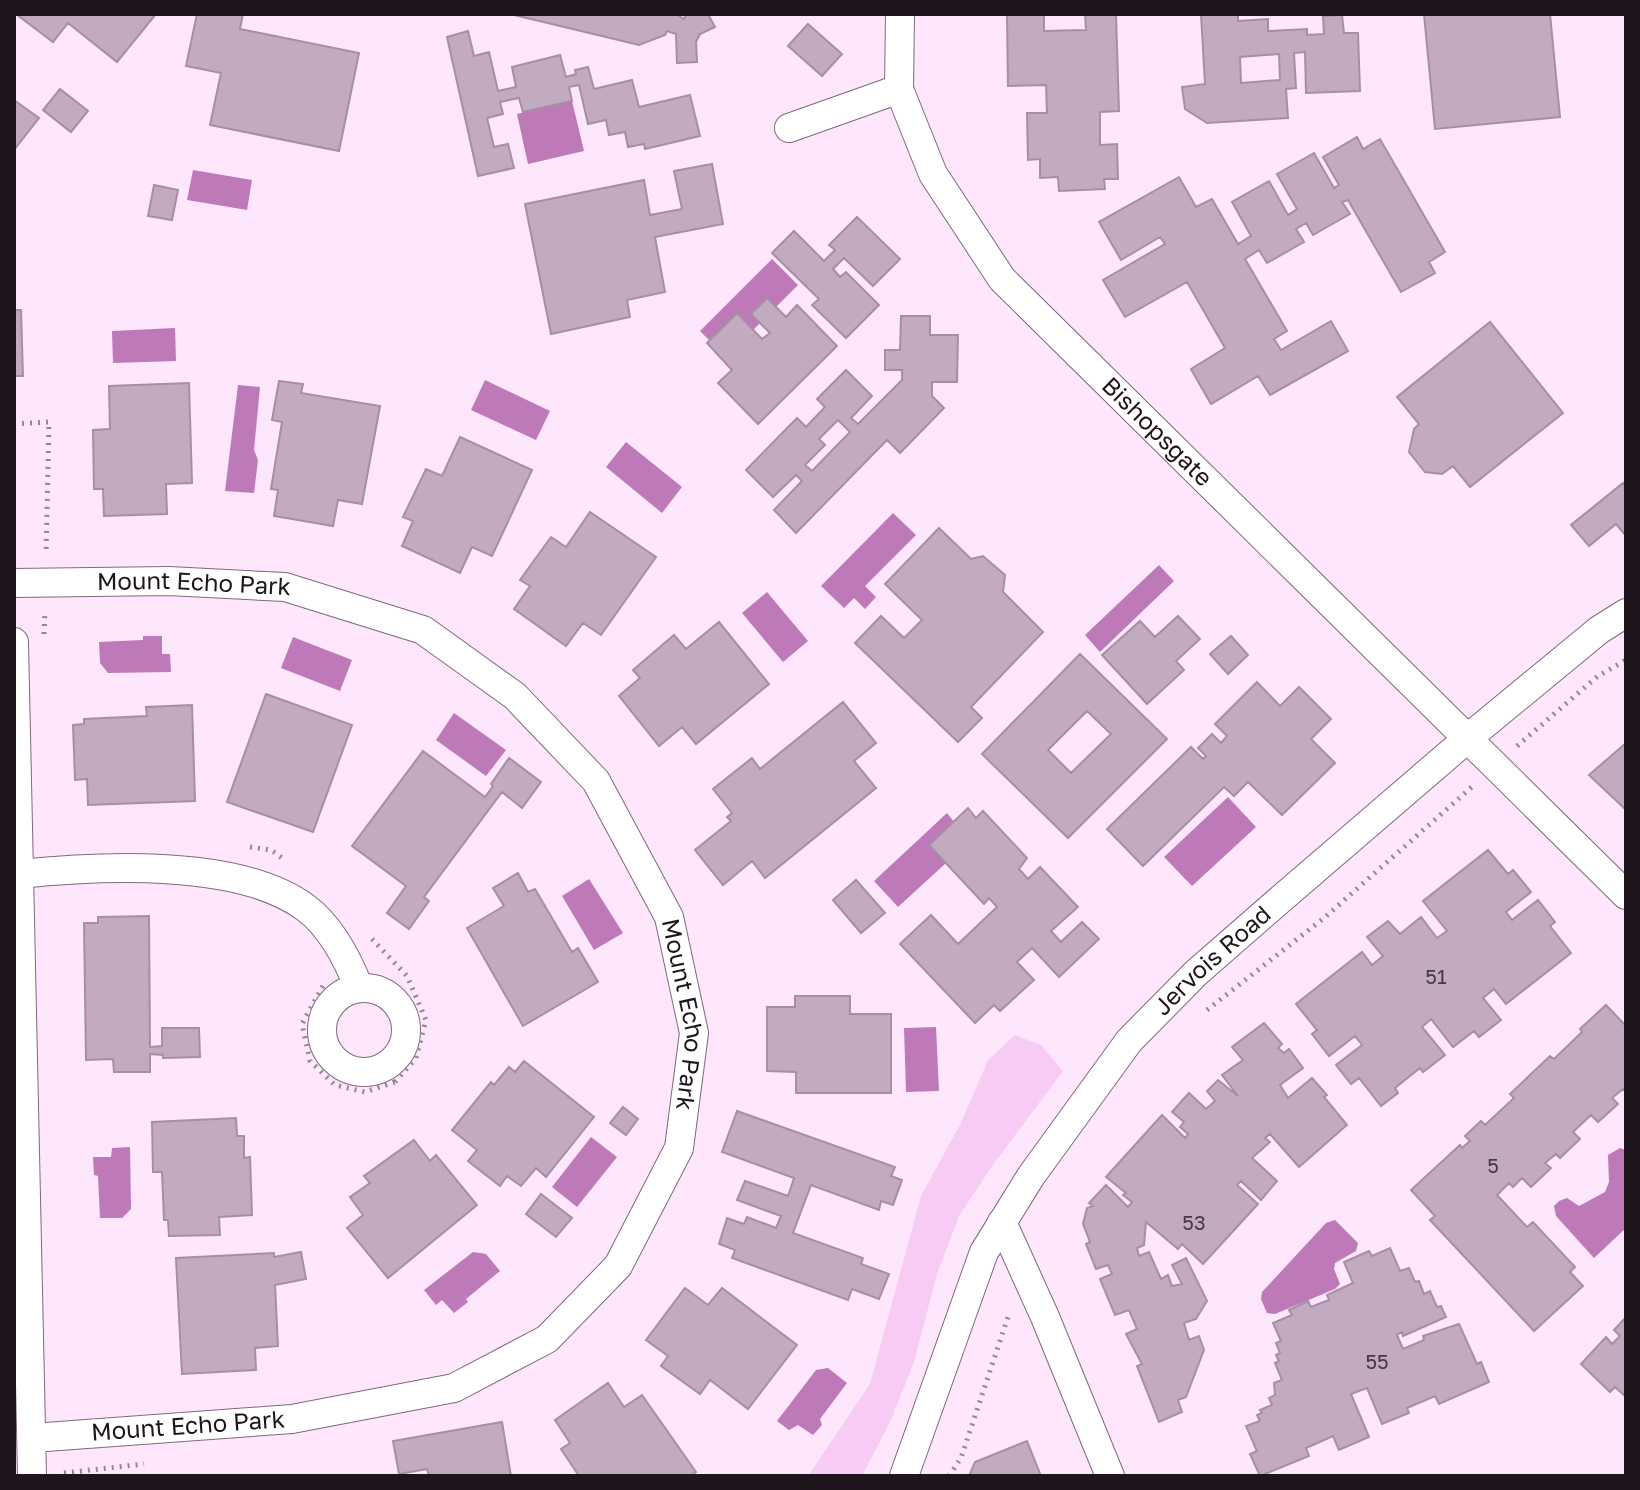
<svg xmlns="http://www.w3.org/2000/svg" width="1640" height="1490" font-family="'Golos Text',sans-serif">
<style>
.green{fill:#f7cbf3}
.water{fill:#be79b9}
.building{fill:#c2abc0;stroke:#a58fa3;stroke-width:2;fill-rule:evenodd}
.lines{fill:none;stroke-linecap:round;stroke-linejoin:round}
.minor-casing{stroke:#7f697d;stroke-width:30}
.path{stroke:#958493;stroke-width:5;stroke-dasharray:2 6;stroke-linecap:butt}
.minor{stroke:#fff;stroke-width:28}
.labels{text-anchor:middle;stroke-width:8;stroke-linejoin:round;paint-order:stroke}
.number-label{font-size:20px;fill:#473a46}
.street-label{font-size:24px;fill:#1e151d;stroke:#fff}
</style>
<rect width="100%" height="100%" fill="#fee6fc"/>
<path class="green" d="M1015,1035L1041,1045L1063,1071L995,1162L960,1214L937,1274L914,1362L891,1420L864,1472L861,1476H808L870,1384L921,1196L961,1123L988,1060Z"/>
<path class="water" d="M572,101L584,151L528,164L517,114Z
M193,170L252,180L247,210L187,200Z
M772,259L798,285L776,307L767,298L751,313L760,323L753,330L737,314L709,340L700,331Z
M175,328L176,361L113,363L112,331Z
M485,380L550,411L536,440L471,410Z
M238,385L260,387L254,450L258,460L254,493L225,491Z
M626,442L682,487L662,513L606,467Z
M893,513L916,535L865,586L876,597L865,609L854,598L844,608L821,586Z
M1159,565L1174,581L1100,652L1085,635Z
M767,592L808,641L783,662L742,613Z
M143,636H162V654H170L171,672L108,673L100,663L99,642L143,640Z
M293,637L352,660L340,691L281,668Z
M454,713L506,750L486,776L436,740Z
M1228,797L1256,827L1192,886L1164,857Z
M947,813L954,822L929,845L946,863L898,907L874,881Z
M589,879L623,933L594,950L562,896Z
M936,1027L939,1091L906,1092L904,1028Z
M591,1137L617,1157L577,1207L552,1187Z
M130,1147L131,1209L122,1218H100L98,1176L94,1175L93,1157H111L112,1148Z
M1620,1148L1626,1150V1228L1594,1258L1556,1216L1554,1206L1559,1201L1567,1198L1579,1206L1605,1192L1609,1182L1608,1155Z
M1335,1220L1358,1243L1356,1251L1335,1263L1334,1269L1340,1284L1335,1289L1275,1314L1267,1313L1261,1299L1262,1292L1326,1223Z
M473,1252L486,1254L500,1271L466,1299L468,1302L454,1313L442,1300L436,1305L424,1290Z
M828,1368L847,1383L820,1419L822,1425L813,1435L798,1425L789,1430L777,1421L816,1370Z"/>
<path class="building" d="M16,14H156L117,62L68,23L53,42Z
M197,14H243L240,29L359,53L339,151L210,125L221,73L186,66Z
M510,14H676L684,19L686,14H708L715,27L700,34L696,42L697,62L677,63L676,34L667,31L665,35L639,45Z
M1007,14H1044V31L1086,30L1085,14H1116L1119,111L1100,112V145L1117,144L1118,179H1104L1105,189L1059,191L1058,177L1040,178V159L1028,160L1027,113H1047L1046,85L1008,86Z
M1201,14H1238V21L1268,19V31L1307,29V35L1324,34L1323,16L1342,15L1344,33H1358L1360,91L1306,93L1305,52L1294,53L1296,88L1286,89L1288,118L1207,123L1185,109L1182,87L1205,84ZM1279,54L1280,80L1241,83L1240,57Z
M1424,14H1550L1560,117L1435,129Z
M808,24L842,54L822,76L788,46Z
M468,31L474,56L489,52L498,91L516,87L512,67L560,55L566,77L576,74L575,70L588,67L594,89L632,80L639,107L690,95L700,136L645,149L644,144L628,147L625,132L609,135L606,120L588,124L579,85L569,87L572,101L523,112L519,98L500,102L503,114L487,118L494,147L508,144L514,168L478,176L447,37Z
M60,89L88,111L71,132L43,110Z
M14,100L39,118L14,150Z
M1357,137L1363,149L1380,139L1445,252L1429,262L1435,273L1401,292L1348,200L1342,202L1350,214L1313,235L1306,223L1296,229L1304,242L1267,263L1259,250L1245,259L1287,331L1274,339L1281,350L1331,321L1348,351L1270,395L1258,376L1211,404L1191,369L1225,348L1187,282L1125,317L1103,280L1165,244L1160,237L1121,260L1099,222L1179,177L1196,207L1212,199L1238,244L1251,236L1232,202L1269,181L1288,215L1297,209L1277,174L1314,153L1334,188L1339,185L1323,157Z
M712,164L723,224L655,237L665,292L627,300L630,317L551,334L525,204L644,180L650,215L682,209L674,171Z
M154,185L178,190L172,220L148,216Z
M857,217L900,259L873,286L844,258L833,269L840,277L846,272L879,305L846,338L812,305L819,299L772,253L794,231L824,261L835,250L829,245Z
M767,298L786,317L797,305L837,346L758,424L718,383L732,370L707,343L737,313L762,339L770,333L751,314Z
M14,310H21L23,376H14Z
M901,316H930V335H958L957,382H932V396L944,408L900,453L887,440L796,533L774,510L802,481L796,475L773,497L746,470L797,418L806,427L825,407L817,399L846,370L872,396L851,418L858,424L902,380V370H885V350H900ZM838,420L850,432L812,471L805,465L825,445L819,439Z
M1490,322L1563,413L1470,487L1453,466L1442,474L1425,472L1409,452L1414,429L1419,424L1397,397Z
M279,381L303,384L301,393L380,406L362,504L338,500L333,526L274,516L278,490L271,489L282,422L272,420Z
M189,383L192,483L166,484L167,514L104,516L103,489H94L93,430L110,429L109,386Z
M460,437L532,470L492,556L472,547L460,573L402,546L413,521L403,517L426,469L442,476Z
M1623,483L1626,487V536L1616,524L1589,546L1571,525Z
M590,512L656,557L601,635L583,623L566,646L514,609L530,586L520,580L551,537L566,547Z
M939,528L971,559L983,556L1005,575L1003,592L1043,632L971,707L982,718L958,742L855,643L881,616L904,638L922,620L885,584Z
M1178,616L1200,639L1176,661L1184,670L1147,704L1102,655L1140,621L1155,637Z
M719,622L769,684L696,744L682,727L659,746L619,696L640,678L633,670L674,635L686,649Z
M1231,636L1248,655L1228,674L1210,654Z
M1080,654L1167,739L1068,838L982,754ZM1087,711L1111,734L1071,773L1048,750Z
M1257,682L1280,706L1299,687L1331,719L1311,739L1335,763L1282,815L1248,782L1234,796L1224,787L1143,866L1107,829L1191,747L1203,759L1206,756L1198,748L1212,734L1221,743L1227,736L1215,724Z
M266,694L352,725L313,832L227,802Z
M843,702L876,743L854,761L876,788L765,878L752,861L723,885L695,850L731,821L727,817L732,813L713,789L752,758L760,769Z
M192,705L195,801L88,805L87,779L75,780L73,725L84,724V719L147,716L146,707Z
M1626,743V810L1589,775Z
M423,751L485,797L493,786L491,784L509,758L541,782L522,808L502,792L424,897L429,901L409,929L387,913L406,886L352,846Z
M968,808L976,818L983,811L1027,858L1019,869L1028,879L1040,867L1078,907L1051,931L1061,942L1082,922L1099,939L1059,977L1032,948L1017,962L1034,980L1000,1011L994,1005L975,1023L900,944L931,915L958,944L997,907L989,898L984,904L929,845Z
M1488,850L1508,874L1513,870L1531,892L1506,912L1512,920L1538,900L1555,922L1550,926L1571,953L1506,1004L1494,989L1483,998L1501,1020L1479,1037L1474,1031L1453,1047L1431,1019L1422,1027L1445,1055L1423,1072L1420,1068L1395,1088L1398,1093L1381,1106L1359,1078L1351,1084L1336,1065L1362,1045L1355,1036L1329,1056L1312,1034L1317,1030L1296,1004L1362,952L1372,965L1383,956L1367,937L1388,921L1400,934L1421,917L1437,938L1447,931L1423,901Z
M518,873L528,892L535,889L572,952L578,948L598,982L523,1026L467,928L504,906L493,888Z
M856,880L885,913L861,933L833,900Z
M149,916L150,1047L162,1046V1028H199L200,1057L163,1058V1055L150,1054V1072H114L113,1059L86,1060L84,923H98V917Z
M795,996H850V1014H891V1093H796V1072L767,1071V1007H795Z
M1606,1005L1626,1026V1092L1623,1089L1612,1098L1618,1104L1598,1122L1591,1115L1573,1132L1580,1139L1560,1158L1556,1154L1545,1163L1551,1168L1531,1187L1522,1178L1513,1187L1509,1183L1497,1195L1527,1227L1533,1222L1575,1267L1570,1272L1583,1286L1534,1331L1430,1220L1435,1216L1411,1190L1460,1145L1462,1148L1470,1141L1465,1136L1481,1121L1485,1125L1514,1098L1510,1094L1550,1056L1554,1059L1582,1032L1580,1029Z
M1264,1023L1282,1044L1278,1048L1284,1053L1289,1049L1303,1068L1280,1085L1288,1098L1312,1078L1327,1095L1324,1097L1347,1125L1299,1167L1270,1134L1265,1138L1270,1142L1252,1158L1277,1181L1261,1200L1241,1181L1237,1185L1258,1204L1203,1264L1182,1244L1178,1249L1146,1222L1144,1245L1137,1248L1139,1256L1149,1252L1161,1279L1168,1275L1172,1286L1182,1284L1172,1265L1186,1258L1207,1301L1196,1319L1184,1323L1189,1340L1199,1336L1204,1350L1186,1397L1178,1400L1182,1412L1159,1422L1137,1366L1142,1364L1126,1334L1137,1329L1129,1310L1115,1315L1100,1279L1112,1274L1108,1265L1096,1269L1086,1244L1090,1242L1083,1224L1087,1208L1093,1206L1089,1203L1106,1185L1128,1207L1132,1202L1123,1195L1126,1193L1106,1177L1162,1115L1185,1138L1188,1134L1180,1127L1184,1122L1172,1112L1189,1093L1206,1109L1215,1101L1207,1091L1218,1080L1238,1096L1222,1075L1243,1060L1232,1047Z
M524,1061L594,1117L546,1177L536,1168L521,1186L507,1176L500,1186L468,1161L477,1150L452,1130L491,1082L494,1085L509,1067L515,1072Z
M623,1107L638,1119L626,1135L610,1123Z
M737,1111L895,1167L891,1176L902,1180L893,1205L881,1201L879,1210L811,1185L793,1233L863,1258L861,1264L889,1274L879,1299L852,1289L848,1300L732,1258L735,1250L719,1244L727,1218L744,1224L747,1217L776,1228L781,1216L737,1200L745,1181L788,1196L794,1178L722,1152Z
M236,1118L237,1136H244V1158L250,1157L252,1215L219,1217L220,1235L169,1236L168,1220H164L162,1172H153L152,1122Z
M414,1140L430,1161L436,1155L477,1205L388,1278L347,1228L363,1215L350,1197L370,1183L364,1176Z
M541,1194L572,1218L556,1237L526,1214Z
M1390,1248L1400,1271L1409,1268L1415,1282L1419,1281L1424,1294L1430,1291L1437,1307L1441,1306L1446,1317L1403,1336L1402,1332L1397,1335L1403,1349L1424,1340L1423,1336L1459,1324L1477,1364L1481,1362L1489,1382L1439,1404L1435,1396L1407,1408L1409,1413L1382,1424L1367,1388L1351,1394L1369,1437L1339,1450L1333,1436L1306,1448L1309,1456L1260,1476L1250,1454L1257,1451L1246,1426L1260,1421L1257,1415L1262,1413L1260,1410L1272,1405L1269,1398L1275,1395L1274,1383L1282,1380L1275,1363L1279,1361L1276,1355L1280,1353L1276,1343L1281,1341L1273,1323L1292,1315L1289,1310L1308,1301L1311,1307L1329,1300L1327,1295L1353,1283L1344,1262L1369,1251L1372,1256Z
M301,1252L306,1279L275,1285L278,1346L255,1348L256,1370L182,1374L176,1258L274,1253V1257Z
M685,1288L708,1305L722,1288L797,1345L748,1409L710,1380L700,1394L661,1366L668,1356L646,1340Z
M1626,1317V1397L1615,1387L1610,1392L1581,1364L1606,1337L1612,1344L1620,1336L1614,1330Z
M608,1383L624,1407L642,1395L696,1472L691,1476H579L561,1449L570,1443L555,1420Z
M502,1422L511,1476H429L427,1469L399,1474L393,1441Z
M1027,1441L1041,1476H969L975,1462Z"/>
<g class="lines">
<g class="minor-casing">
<g id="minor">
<path id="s1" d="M900,14L899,89L933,174L1002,279L1626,895"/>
<path d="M789,128L899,89"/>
<path id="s2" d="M14,583L169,581L285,587L423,630L515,696L596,781L669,917L694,1033L679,1148L618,1266L547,1339L454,1388L292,1419L32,1438"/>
<path d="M14,642L32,1476"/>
<path d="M19,874C98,866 239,858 306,908C330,926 348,960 359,988"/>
<circle cx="364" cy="1030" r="42"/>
<path d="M1002,1222L1045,1317L1110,1476"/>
<path id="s3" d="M904,1476L984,1252L1031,1176L1129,1041L1196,973L1282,898L1468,738L1599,630L1626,613"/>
</g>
</g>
<path class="path" d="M14,424L49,422L46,554
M44,634L45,612
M1517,746L1598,676L1626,660
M250,847L271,850L285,860
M372,939L407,976L426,1020L416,1058L395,1082L381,1069
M323,986L302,1024L310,1061L335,1085L365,1092L395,1082
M1207,1010L1324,918L1474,785
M64,1473L144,1464
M949,1476L961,1458L1009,1314"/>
<use href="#minor" class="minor"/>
</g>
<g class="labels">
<g class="number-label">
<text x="1436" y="984">51</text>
<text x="1493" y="1173">5</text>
<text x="1194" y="1230">53</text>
<text x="1377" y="1369">55</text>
</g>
<g class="street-label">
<text dy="8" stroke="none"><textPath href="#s1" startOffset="510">Bishopsgate</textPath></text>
<text dy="8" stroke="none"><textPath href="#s2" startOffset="180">Mount Echo Park</textPath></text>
<text dy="8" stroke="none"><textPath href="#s3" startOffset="610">Jervois Road</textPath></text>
<text dy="8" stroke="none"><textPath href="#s2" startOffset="900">Mount Echo Park</textPath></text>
<text transform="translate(188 1426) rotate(-4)" y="8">Mount Echo Park</text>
</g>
</g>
<rect width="1640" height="1490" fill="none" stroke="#1e151d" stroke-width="32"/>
</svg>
